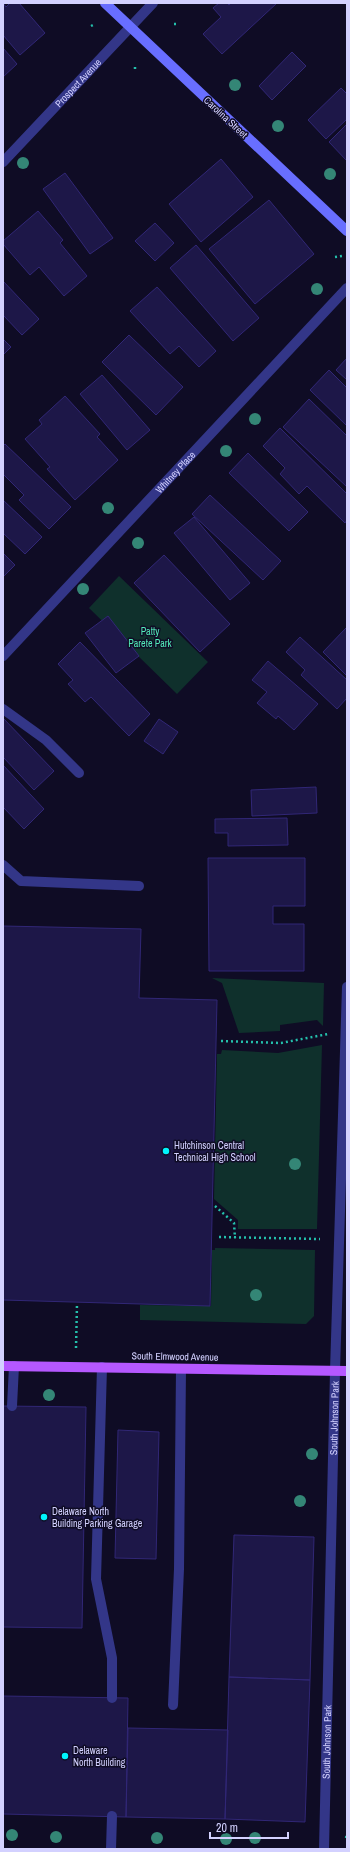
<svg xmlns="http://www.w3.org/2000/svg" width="350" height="1852" font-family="'Archivo Narrow',sans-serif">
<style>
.green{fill:#0f302c}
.building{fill:#1d1748;stroke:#312776}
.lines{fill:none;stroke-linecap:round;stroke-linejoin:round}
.path{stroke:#24c0ac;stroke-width:2.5;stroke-dasharray:2 3;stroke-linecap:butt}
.lane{stroke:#333688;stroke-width:10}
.street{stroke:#333688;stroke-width:10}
.secondary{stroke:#686eff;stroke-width:10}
.primary{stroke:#b558ff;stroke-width:10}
.tree{fill:#348676}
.poi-dot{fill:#00f4fc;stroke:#0f0c25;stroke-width:1.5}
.labels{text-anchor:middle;stroke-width:3;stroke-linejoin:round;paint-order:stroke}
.street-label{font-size:10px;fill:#d3d1ff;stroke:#0f0c25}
.park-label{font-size:10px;fill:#52eab9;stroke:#0f0c25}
.poi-label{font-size:10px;fill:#d3d1ff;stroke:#0f0c25;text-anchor:start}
</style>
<rect width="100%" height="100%" fill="#0f0c25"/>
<path class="green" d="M119,576L208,662L177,694L89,608Z
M212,978L324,983L323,1026L317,1020L280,1025V1031L239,1033L222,983Z
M322,1045L317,1229H238V1220L214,1199L217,1054H221L222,1050L278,1053Z
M215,1248L315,1250L314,1316L306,1324L140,1320V1305L211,1306L212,1250H215Z"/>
<path class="building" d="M3,3L6,7L10,3H19L45,33L20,55L3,35Z
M219,3H227L229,5L231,3H277L222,54L203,34L221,17L213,8Z
M3,48L17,64L3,77Z
M292,52L306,66L272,100L259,86Z
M341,88L346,93L347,92V119L326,139L308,120Z
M347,124V161L329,142Z
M221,159L253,197L201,242L169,204Z
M65,173L113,238L90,254L43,189Z
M269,200L314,254L255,304L209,249Z
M38,211L63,240L60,243L87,276L64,296L39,267L30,275L3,244V241Z
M155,223L174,243L155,261L135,241Z
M196,245L259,318L233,341L170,268Z
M3,281L39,319L22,335L3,315Z
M157,287L216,351L199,367L179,346L170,354L130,311Z
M129,335L183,387L156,415L102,362Z
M3,339L11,347L3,355Z
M347,358V380L336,370Z
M329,370L347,388V426L310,390Z
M102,375L150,430L127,450L80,394Z
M65,396L100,434L97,437L118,460L75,500L47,469L50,467L25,439L42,424L39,420Z
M309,399L347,436V487L283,427Z
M280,428L347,494V520L345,523L307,486L299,494L280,474L285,468L263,446Z
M5,444L71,507L49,529L19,500L24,495L3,474V446Z
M248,453L308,512L289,531L229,473Z
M210,495L281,561L263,580L192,514Z
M3,500L42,537L25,554L3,533Z
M194,517L250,583L230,600L174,533Z
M3,553L15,565L3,577Z
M164,555L230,624L200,652L134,583Z
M108,616L139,656L116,673L85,633Z
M346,628H347V676L323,652Z
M300,637L347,680V698L337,709L301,675L305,670L286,652Z
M80,642L150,714L129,736L91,697L85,702L68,684L73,680L58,664Z
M268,661L318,704L294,730L278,716L276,719L257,703L267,692L252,680Z
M3,718L54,771L34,790L3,757Z
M159,719L178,732L163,754L144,741Z
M3,765L44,809L24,829L3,807Z
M316,787L317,813L252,816L251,790Z
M287,818L288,845L228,846V833H215V819Z
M208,858H305V906H273V924H304V971H209Z
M3,926L141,929L139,998L217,1000L210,1306L3,1300Z
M3,1406L86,1407L82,1628L3,1627Z
M118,1430L159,1432L156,1559L115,1558Z
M234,1535L314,1537L310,1680L229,1677Z
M229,1677L310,1680L305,1822L225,1819Z
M3,1696L128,1698L126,1817L3,1814Z
M128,1728L228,1730L225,1819L126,1817Z"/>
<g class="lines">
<path class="path" d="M174,24H177
M91,26L93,25
M135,69V65
M335,257L342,256
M221,1041L281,1043L328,1034
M215,1206L234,1223L235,1238
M219,1237L320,1239
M76,1348L77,1304
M346,1838L347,1834"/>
<path class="lane" d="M3,709L46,740L79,773
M3,865L21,881L139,886
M102,1367L96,1579L112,1658V1698
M12,1406L14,1366
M173,1705L179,1569L181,1369
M111,1849L112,1816"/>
<g class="street">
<path id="s1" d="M3,162L153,3"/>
<path id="s2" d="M3,656L347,288"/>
<path id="s3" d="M324,1849L335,1371L347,987"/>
</g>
<path class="secondary" d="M105,3L347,231"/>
<path class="primary" d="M3,1366L347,1371"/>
</g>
<g class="tree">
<circle cx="235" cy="85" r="6"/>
<circle cx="278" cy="126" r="6"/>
<circle cx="23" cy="163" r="6"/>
<circle cx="330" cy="174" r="6"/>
<circle cx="317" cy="289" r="6"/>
<circle cx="255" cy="419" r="6"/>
<circle cx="226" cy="451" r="6"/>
<circle cx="108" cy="508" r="6"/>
<circle cx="138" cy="543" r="6"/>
<circle cx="83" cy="589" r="6"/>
<circle cx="295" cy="1164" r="6"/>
<circle cx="256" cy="1295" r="6"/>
<circle cx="49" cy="1395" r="6"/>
<circle cx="312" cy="1454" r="6"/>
<circle cx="300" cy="1501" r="6"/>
<circle cx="12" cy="1835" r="6"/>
<circle cx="56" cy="1837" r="6"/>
<circle cx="157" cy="1838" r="6"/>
<circle cx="255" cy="1838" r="6"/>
<circle cx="226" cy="1839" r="6"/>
</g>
<g class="poi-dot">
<circle cx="166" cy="1151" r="4"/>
<circle cx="44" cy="1517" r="4"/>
<circle cx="65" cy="1756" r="4"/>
</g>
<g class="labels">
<g class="street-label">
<text dy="4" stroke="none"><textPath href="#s1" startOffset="109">Prospect Avenue</textPath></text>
<text transform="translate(226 117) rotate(43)" y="4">Carolina Street</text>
<text dy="4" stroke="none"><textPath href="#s2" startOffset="252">Whitney Place</textPath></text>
<text transform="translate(175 1356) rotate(1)" y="4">South Elmwood Avenue</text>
<text dy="4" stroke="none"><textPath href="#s3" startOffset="431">South Johnson Park</textPath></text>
<text dy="4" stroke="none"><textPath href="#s3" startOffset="107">South Johnson Park</textPath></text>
</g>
<g class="park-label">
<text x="150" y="635">Patty<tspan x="150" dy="12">Parete Park</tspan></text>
</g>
<g class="poi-label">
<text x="174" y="1149">Hutchinson Central<tspan x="174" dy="12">Technical High School</tspan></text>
<text x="52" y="1515">Delaware North<tspan x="52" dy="12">Building Parking Garage</tspan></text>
<text x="73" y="1754">Delaware<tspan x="73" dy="12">North Building</tspan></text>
</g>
</g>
<rect width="350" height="1852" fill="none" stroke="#d3d1ff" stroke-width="8"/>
<path d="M210 1832v6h78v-6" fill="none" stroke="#d3d1ff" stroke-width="2"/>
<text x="216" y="1832" font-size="12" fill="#d3d1ff" stroke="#0f0c25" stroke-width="3" paint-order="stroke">20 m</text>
</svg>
